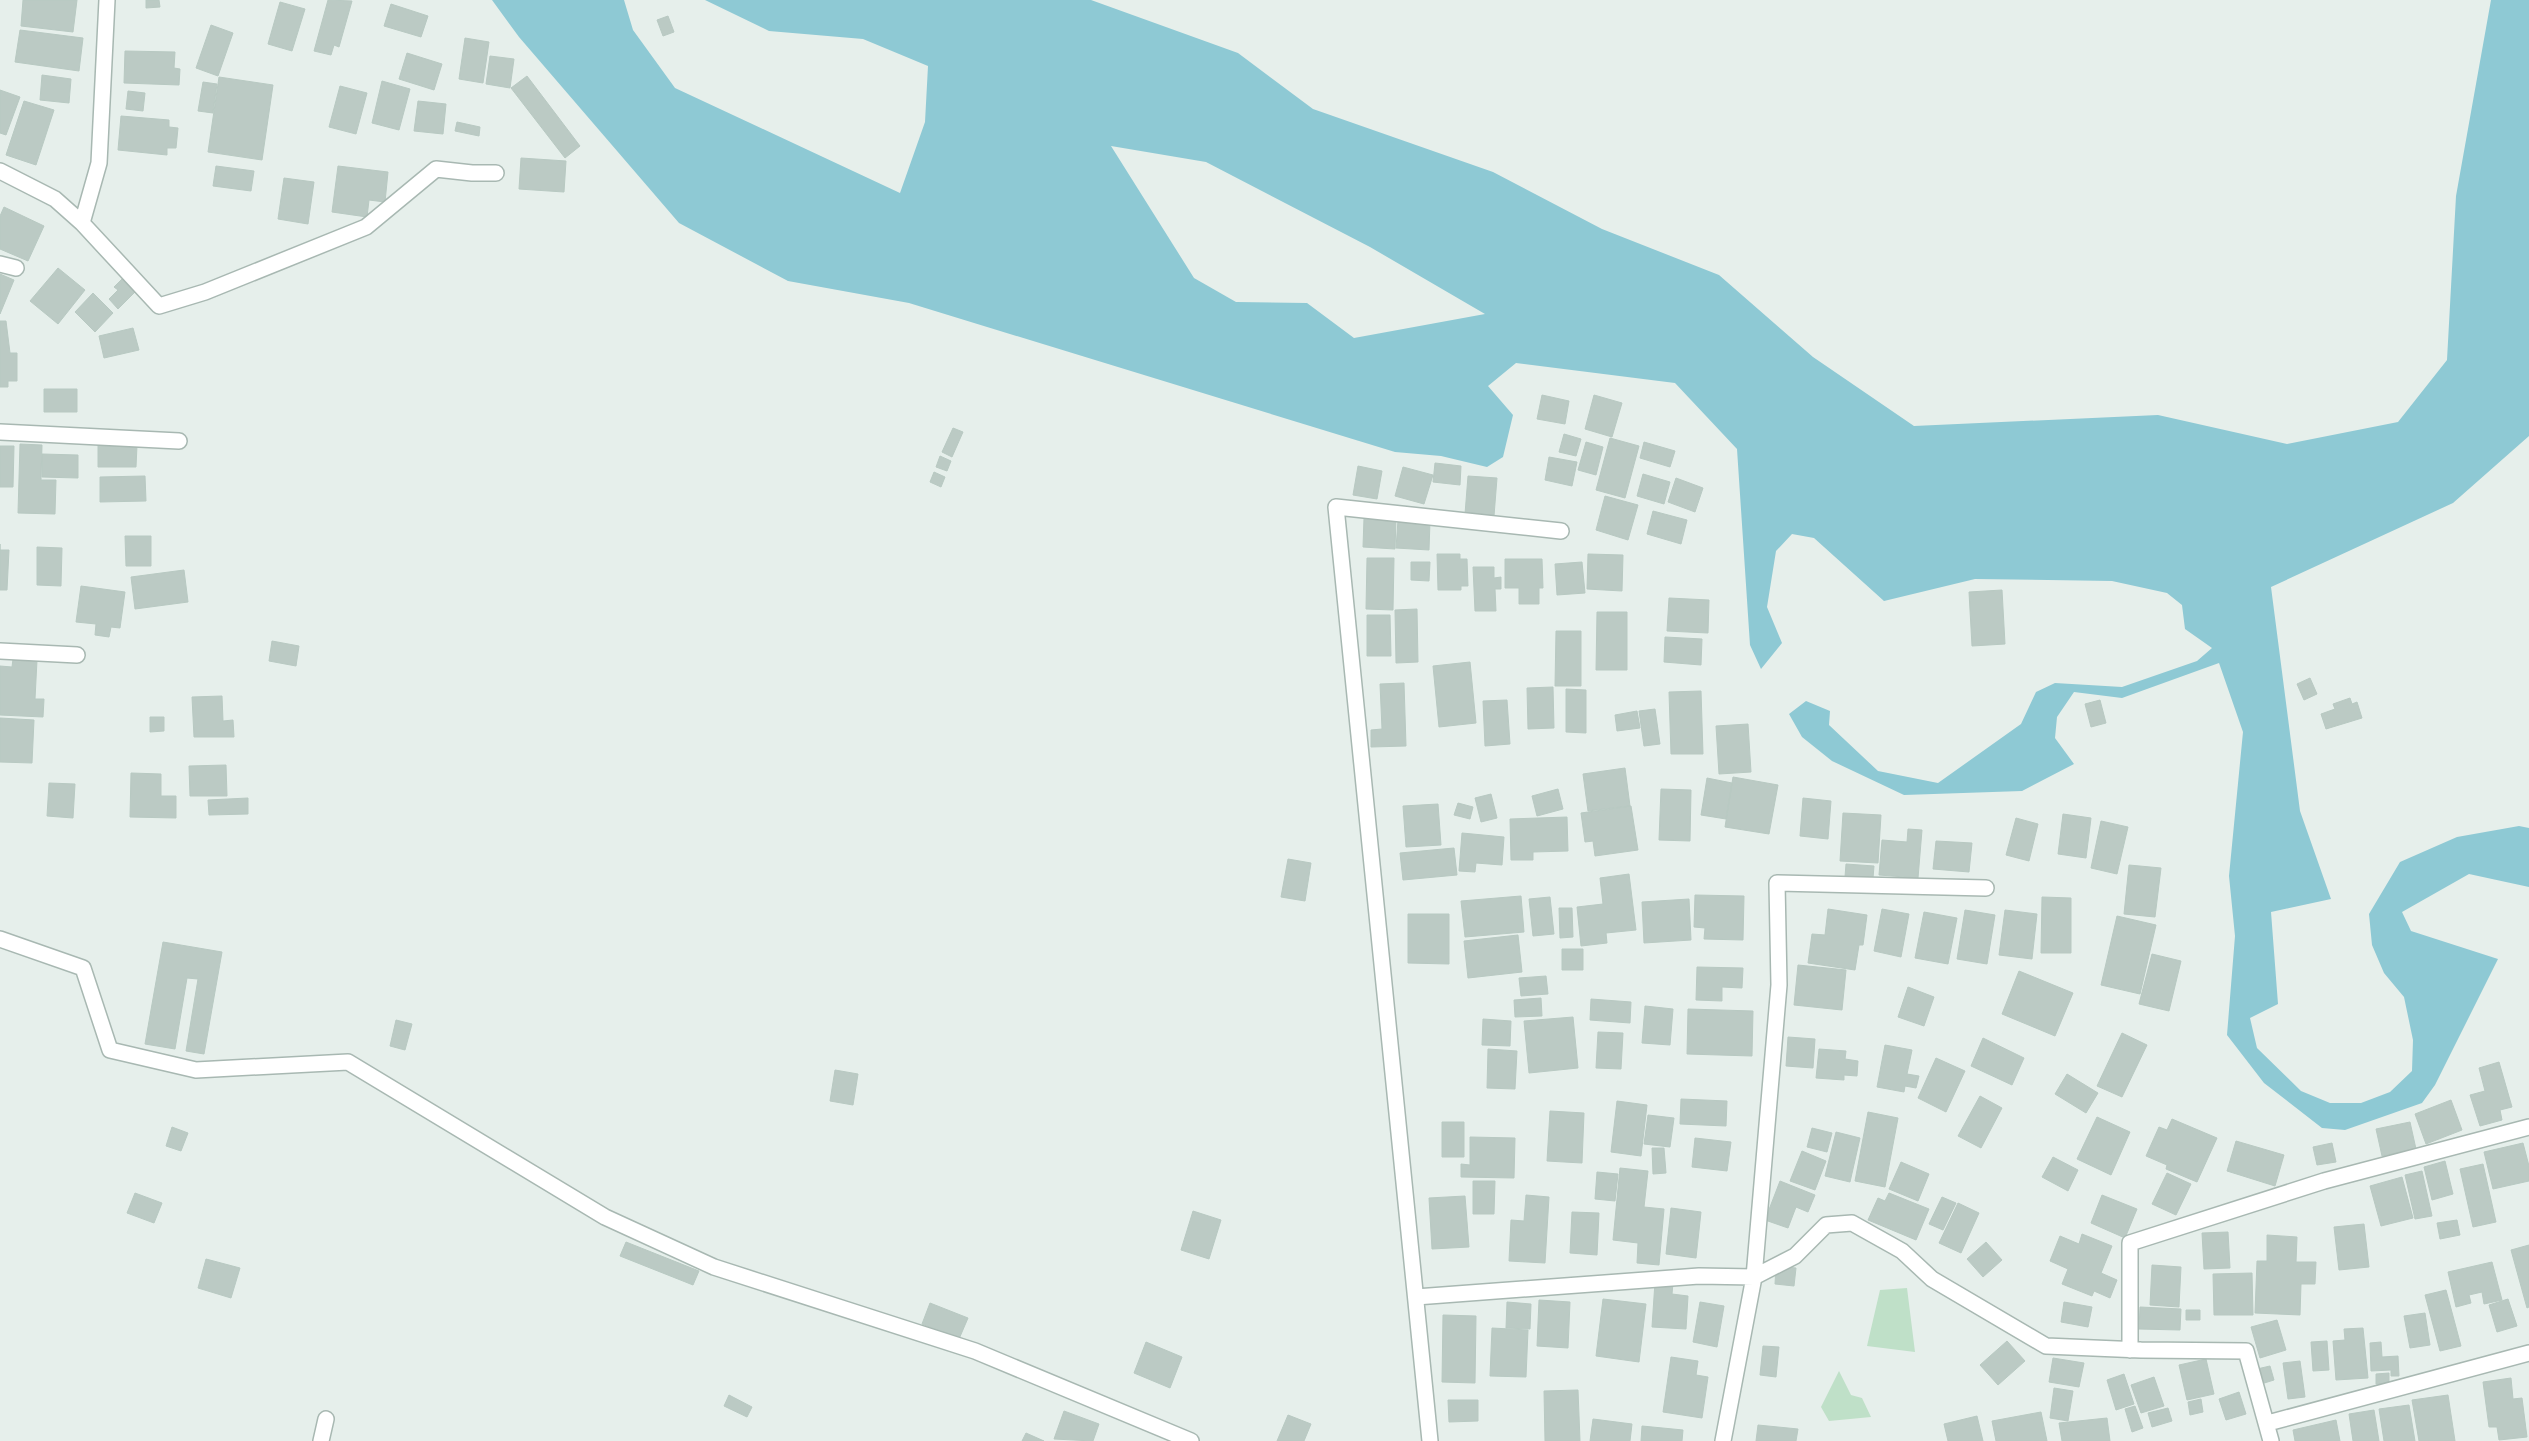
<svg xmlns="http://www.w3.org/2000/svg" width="2529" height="1441" font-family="Manrope,sans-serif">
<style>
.green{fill:#bfe0c8}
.water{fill:#8ec9d4;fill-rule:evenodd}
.building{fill:#bbcac4;stroke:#b8c9c2}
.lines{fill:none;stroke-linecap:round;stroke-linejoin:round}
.minor-casing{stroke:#a8b8b2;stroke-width:18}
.minor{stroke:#fff;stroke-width:15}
</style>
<rect width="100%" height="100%" fill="#e6efeb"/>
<path class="green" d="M1907,1288L1915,1352L1867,1346L1880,1290Z
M1839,1371L1851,1395L1862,1398L1871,1417L1829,1421L1821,1407Z"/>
<path class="water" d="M492,0H624L633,30L675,88L900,193L925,122L928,66L863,39L769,31L705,0H1091L1238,53L1313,109L1493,172L1602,229L1719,275L1813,357L1914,426L2158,415L2287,444L2398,422L2447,360L2456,196L2491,0H2529V436L2453,503L2271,587L2300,811L2331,899L2271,912L2278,1004L2250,1018L2257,1048L2301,1091L2330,1103H2361L2390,1092L2412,1071L2413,1040L2404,997L2384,973L2372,945L2369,914L2400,862L2457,837L2519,826L2529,828V887L2469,874L2402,912L2411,931L2498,959L2435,1085L2422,1103L2345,1130L2322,1128L2264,1083L2227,1035L2235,936L2229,876L2243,732L2219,663L2122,698L2074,692L2057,717L2055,738L2074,764L2022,791L1904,795L1832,761L1802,737L1789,714L1806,701L1830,711L1829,725L1878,771L1938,783L2021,724L2036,692L2055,683L2122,687L2197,661L2212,648L2185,629L2182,605L2167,593L2112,581L1975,579L1884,601L1814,538L1792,534L1776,551L1767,607L1782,643L1761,669L1750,645L1737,449L1675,383L1516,363L1488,386L1513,415L1503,457L1487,467L1441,456L1395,452L909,303L788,281L679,223L519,37ZM1111,146L1206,162L1370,247L1485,314L1354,338L1307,303L1236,302L1194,278Z"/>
<path class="building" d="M23,0H77L73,32L21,26Z
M146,0H159L160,7L146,8Z
M328,0L352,1L339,47L334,45L331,55L314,51Z
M280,2L305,9L292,51L268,44Z
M391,4L428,16L421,37L384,26Z
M668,16L674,32L663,36L657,20Z
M211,25L233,33L218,76L196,68Z
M20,30L83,38L79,71L15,62Z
M465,38L489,42L483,83L459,79Z
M125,51L175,52L174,68L180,69L179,85L124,83Z
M407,53L442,64L434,90L399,79Z
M490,56L514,59L510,88L486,84Z
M42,75L71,79L69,103L40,100Z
M527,76L580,146L565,158L511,88Z
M219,77L273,85L262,160L208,152Z
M382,81L410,89L399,130L372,123Z
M203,82L217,84L213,113L198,111Z
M340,86L367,93L356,134L329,127Z
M0,90L20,97L6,135L0,133Z
M128,91L145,93L143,111L126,109Z
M24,101L54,110L36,165L6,155Z
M418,101L446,104L443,134L414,131Z
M121,116L169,120V127L178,128L176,148H167V155L118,150Z
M457,122L480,127L479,136L455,131Z
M521,158L566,161L564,192L519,189Z
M216,166L254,171L251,191L213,186Z
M338,166L388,172L385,202L369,200L367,217L332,212Z
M284,178L314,182L308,224L278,219Z
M4,207L44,226L28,261L0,249V216Z
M58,268L85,290L58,324L30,301Z
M0,274L14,280L0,314Z
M122,279L135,292L118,309L109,299L118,290L114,287Z
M93,293L113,313L95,332L75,312Z
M0,321H6L10,353H17V381H8V387H0Z
M133,328L139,350L104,358L99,336Z
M44,389H77V412H44Z
M1542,395L1569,401L1565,424L1537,419Z
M1594,395L1622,403L1612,437L1585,429Z
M953,428L963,432L952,457L942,452Z
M1564,434L1581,439L1576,456L1559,452Z
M1610,438L1639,446L1625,498L1596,490Z
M1586,442L1603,447L1596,475L1578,470Z
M1644,442L1675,451L1670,467L1640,458Z
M20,444L42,445L41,480H56L55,514L18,513Z
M98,445H137L136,467H98Z
M0,446H14L13,487H0Z
M42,454L78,455V478L42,477Z
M940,456L951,461L947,471L936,467Z
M1549,457L1577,462L1572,486L1545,480Z
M1435,463L1461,466L1460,485L1433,482Z
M1358,466L1382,471L1377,499L1353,495Z
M1403,467L1433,475L1424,504L1395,496Z
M934,472L945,477L941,487L930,482Z
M1643,474L1670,482L1664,504L1637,496Z
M145,476L146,501L100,502V477Z
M1468,476L1497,478L1494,516L1465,514Z
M1676,478L1703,488L1695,512L1668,502Z
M1605,496L1638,505L1628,540L1596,530Z
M1653,511L1687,520L1681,544L1647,534Z
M1364,518L1396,519L1395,549L1363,547Z
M1398,520L1430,521L1429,550L1396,548Z
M125,536H151V566H126Z
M0,544V550H9L7,590H0Z
M37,547L62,548L61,586L37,585Z
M1437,554H1460V559H1467L1468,586H1461V590H1438Z
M1588,554L1623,555L1622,591L1587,589Z
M1367,558H1394L1393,610L1366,609Z
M1505,559H1542L1543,588H1539V604H1519V588H1505Z
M1411,562H1430L1429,581L1411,580Z
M1582,562L1585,593L1557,595L1555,564Z
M1473,567H1494V578L1501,577V589H1495L1496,611H1475Z
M184,570L188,602L135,609L131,577Z
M81,586L125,592L120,628L111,627L109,637L95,635L96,624L76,622Z
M2002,590L2005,644L1972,646L1969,592Z
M1669,598L1709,600L1708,633L1667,631Z
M1417,609L1418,662L1396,663L1395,610Z
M1597,612H1627V670H1596Z
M1367,615H1390L1391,656H1367Z
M1556,631H1581V686H1555Z
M1665,637L1702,639L1701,665L1664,662Z
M272,641L299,646L296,666L269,661Z
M13,659L37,660L35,699H44L43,717L0,715V666L12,667Z
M1470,662L1476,723L1439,727L1433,666Z
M2310,678L2317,694L2304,700L2297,684Z
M1404,683L1406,746L1371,747V730L1382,729L1380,684Z
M1553,687L1554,728L1528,729L1527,688Z
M1566,689L1586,690V733L1566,732Z
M1701,691L1703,754H1671L1669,692Z
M222,696L223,721L233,720L234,737H194L192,697Z
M2350,698L2352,704L2357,702L2362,718L2326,729L2321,714L2335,709L2333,704Z
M1507,700L1510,744L1485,746L1483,701Z
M2100,700L2106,723L2091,727L2085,704Z
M1655,709L1660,744L1644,746L1639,711Z
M1637,711L1640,728L1617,731L1615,715Z
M150,717H164V731L150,732Z
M0,718L34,720L32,763L0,762Z
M1748,724L1751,772L1719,774L1716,726Z
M226,765L227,796H190L189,766Z
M1625,768L1630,806L1588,811L1583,774Z
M131,773L161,774V796H176V818L130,817Z
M1733,777L1778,785L1769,834L1725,827Z
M1707,778L1732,783L1726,819L1701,815Z
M49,783L75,784L73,818L47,816Z
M1558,789L1563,809L1537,816L1532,796Z
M1661,789L1691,790L1690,841L1659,840Z
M1491,794L1497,818L1481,822L1475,798Z
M248,798V814L209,815L208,800Z
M1803,798L1831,801L1828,839L1800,836Z
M1458,803L1473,807L1470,819L1454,815Z
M1438,804L1441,845L1406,847L1403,806Z
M1631,806L1638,850L1595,856L1593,841L1585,842L1581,813Z
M1843,813L1881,815L1878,863L1840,861Z
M2063,814L2091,818L2086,858L2058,854Z
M1567,817L1568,851L1533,852V860H1511L1510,819Z
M2016,818L2038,824L2029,861L2006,855Z
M2101,821L2128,827L2117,874L2091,868Z
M1908,829L1922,830L1918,878L1879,875L1882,840L1907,842Z
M1462,833L1504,837L1502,865L1476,863L1475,872L1459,871Z
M1936,841L1972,843L1969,872L1933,869Z
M1454,848L1457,875L1403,880L1400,853Z
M1288,859L1311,863L1305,901L1281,897Z
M1846,864L1874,866L1873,878L1845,877Z
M2129,865L2161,868L2155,917L2124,914Z
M1629,874L1636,930L1606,933L1607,943L1581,946L1577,907L1603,904L1600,878Z
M1695,895L1744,896L1743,940L1704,939L1705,928L1694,927Z
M1521,896L1524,932L1465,937L1461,901Z
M1550,897L1554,934L1533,936L1529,899Z
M2042,897L2071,898V953H2041Z
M1689,899L1691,940L1644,943L1642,902Z
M1559,908H1572L1573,937L1560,938Z
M1828,909L1867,915L1863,945H1859L1855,970L1808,963L1812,934L1825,935Z
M1882,909L1909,914L1901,957L1874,951Z
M1965,910L1995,915L1987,964L1957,959Z
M2005,910L2037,914L2032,959L1999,955Z
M1924,912L1957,918L1948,964L1915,958Z
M1408,914H1449V964L1408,963Z
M2117,916L2156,925L2140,994L2101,985Z
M1518,935L1522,972L1468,978L1464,941Z
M163,942L222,952L204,1054L186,1051L198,979L187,978L175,1049L145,1044Z
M1562,949H1583V970H1562Z
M2152,954L2181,961L2169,1011L2139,1004Z
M1798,965L1846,970L1842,1010L1794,1005Z
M1697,967L1743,968L1742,988L1722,987V1001L1696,1000Z
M2019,971L2073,993L2055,1036L2002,1014Z
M1546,976L1548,994L1521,996L1519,978Z
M1908,987L1934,997L1924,1026L1898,1017Z
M1541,998L1542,1016L1515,1017L1514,1000Z
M1591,999L1631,1002L1630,1023L1590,1020Z
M1645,1006L1673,1009L1670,1045L1642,1043Z
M1688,1009L1753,1011L1752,1056L1687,1054Z
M1573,1017L1578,1068L1529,1073L1524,1021Z
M1483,1019L1511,1021L1510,1046L1482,1045Z
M396,1020L412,1024L405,1050L390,1046Z
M1598,1032L1623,1033L1621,1069L1596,1068Z
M2122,1033L2147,1045L2122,1097L2097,1086Z
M1788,1037L1815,1039L1813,1068L1786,1066Z
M1983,1038L2024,1058L2012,1085L1971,1066Z
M1885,1045L1912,1050L1907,1074L1919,1076L1916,1088L1905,1086L1904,1092L1877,1087Z
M1488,1049L1517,1051L1515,1089L1487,1088Z
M1819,1049L1846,1051L1845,1059L1858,1061L1857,1076L1844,1075V1080L1816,1078Z
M1936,1058L1965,1071L1946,1112L1918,1098Z
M2499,1062L2512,1107L2500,1110L2502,1120L2480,1126L2470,1095L2485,1091L2479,1068Z
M835,1070L858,1074L853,1105L830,1101Z
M2067,1074L2098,1093L2086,1113L2055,1094Z
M1980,1096L2002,1108L1981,1148L1958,1136Z
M1681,1099L1727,1101L1726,1126L1680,1124Z
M2451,1100L2462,1130L2426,1144L2415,1114Z
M1617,1101L1647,1105L1641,1156L1611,1152Z
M1550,1111L1584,1113L1582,1163L1547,1161Z
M1868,1112L1898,1118L1885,1187L1855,1181Z
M1648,1115L1674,1118L1670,1147L1644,1144Z
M2097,1117L2130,1132L2111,1175L2077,1159Z
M2172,1119L2217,1138L2197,1182L2166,1169L2167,1165L2146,1156L2159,1127L2167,1130Z
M1442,1122H1464V1157H1442Z
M2410,1122L2416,1149L2382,1156L2376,1129Z
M172,1127L188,1133L181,1151L166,1146Z
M1812,1128L1832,1133L1827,1152L1807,1147Z
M1836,1132L1860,1138L1850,1182L1825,1176Z
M1470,1137L1515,1138L1514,1178L1461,1177V1164L1470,1165Z
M1695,1138L1731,1142L1727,1171L1692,1167Z
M2236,1141L2284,1155L2275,1186L2227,1171Z
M2332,1143L2336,1162L2317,1165L2313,1147Z
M2523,1143L2529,1166V1181L2493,1189L2484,1152Z
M1652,1148H1664L1666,1173L1653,1174Z
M1802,1151L1826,1161L1815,1190L1790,1181Z
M2053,1157L2078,1170L2068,1191L2042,1177Z
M2445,1161L2453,1194L2432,1200L2424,1167Z
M1901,1162L1929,1174L1918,1201L1889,1189Z
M2483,1164L2496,1222L2473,1227L2460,1169Z
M1620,1168L1648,1171L1644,1207L1664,1209L1659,1265L1637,1263L1638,1243L1613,1240Z
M2422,1171L2432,1216L2415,1219L2405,1175Z
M1597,1172L1618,1174L1615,1201L1595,1199Z
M2167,1173L2191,1184L2176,1215L2152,1204Z
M2402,1177L2413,1218L2381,1226L2370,1186Z
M1473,1181H1495L1494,1214H1473Z
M1780,1181L1815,1195L1808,1212L1796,1207L1788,1228L1765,1220Z
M135,1193L162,1203L154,1223L127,1213Z
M1889,1193L1929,1209L1916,1240L1868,1220L1878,1198L1885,1201Z
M1526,1195L1549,1197L1545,1263L1509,1261L1511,1220L1524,1221Z
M2102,1195L2137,1209L2125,1238L2091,1223Z
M1465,1196L1469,1247L1432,1249L1429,1198Z
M1942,1197L1956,1203L1943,1230L1929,1224Z
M1958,1203L1979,1213L1961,1253L1939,1243Z
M1671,1208L1701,1212L1696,1258L1666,1254Z
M1193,1211L1221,1220L1209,1259L1181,1250Z
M1572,1212L1599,1213L1597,1255L1570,1253Z
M2457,1220L2460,1235L2440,1239L2437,1223Z
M2364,1224L2369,1267L2339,1270L2334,1227Z
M2228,1232L2230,1268L2204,1269L2202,1233Z
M2082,1234L2112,1246L2101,1273L2117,1280L2110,1298L2094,1291L2092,1296L2062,1284L2068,1269L2050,1261L2060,1236L2079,1244Z
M2267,1235L2297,1237L2296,1262H2316L2315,1284H2301L2300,1315L2255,1313L2257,1261H2267Z
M626,1242L699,1271L693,1285L620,1256Z
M1986,1242L2002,1260L1983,1277L1967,1259Z
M2529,1245V1307L2527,1308L2511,1250Z
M206,1259L240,1268L231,1298L198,1288Z
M2492,1262L2502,1300L2484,1304L2482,1292L2469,1295L2471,1303L2456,1307L2448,1272Z
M2152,1265L2181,1267L2179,1307L2150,1305Z
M1776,1266L1796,1268L1794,1286L1775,1284Z
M2252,1273L2253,1315H2214L2213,1274Z
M1655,1282L1673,1283L1672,1294L1688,1296L1686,1329L1652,1327Z
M2446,1290L2461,1346L2440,1351L2425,1295Z
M1603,1299L1646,1304L1639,1362L1596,1356Z
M2508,1299L2517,1326L2497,1332L2489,1305Z
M1539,1300L1570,1302L1568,1348L1537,1346Z
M1507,1302L1531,1304L1530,1329L1506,1328Z
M1700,1302L1724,1306L1717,1347L1693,1342Z
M2064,1302L2092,1307L2088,1327L2061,1322Z
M930,1303L968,1318L959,1339L922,1324Z
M2140,1307L2181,1309L2180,1330L2139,1329Z
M2186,1310H2200V1320H2186Z
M2425,1313L2430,1345L2410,1348L2404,1316Z
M1443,1315L1476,1316L1475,1383L1442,1382Z
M2277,1320L2286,1350L2260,1358L2251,1327Z
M1492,1328L1528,1330L1526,1377L1490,1376Z
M2363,1328L2368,1378L2336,1380L2333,1341L2345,1340L2344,1329Z
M2007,1341L2025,1361L1998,1385L1980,1365Z
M2327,1341L2329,1370L2313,1371L2311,1342Z
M1146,1342L1182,1357L1170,1388L1134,1373Z
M2381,1342L2382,1357L2398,1356L2399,1376H2391V1370L2371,1371L2370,1343Z
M1763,1346L1779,1347L1776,1377L1760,1375Z
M1671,1357L1698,1361L1696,1375L1708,1377L1702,1418L1663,1412Z
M2053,1358L2084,1363L2079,1387L2049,1382Z
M2206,1359L2214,1394L2187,1400L2179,1365Z
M2300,1361L2305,1397L2288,1399L2283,1363Z
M2270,1366L2274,1380L2261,1384L2257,1369Z
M2389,1373V1384H2376V1374Z
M2124,1374L2134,1404L2116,1410L2107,1380Z
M2154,1377L2164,1406L2141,1413L2131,1385Z
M2511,1378L2513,1399L2522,1398L2527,1437L2499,1440L2497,1427H2489L2483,1382Z
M2054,1388L2073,1391L2068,1421L2050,1418Z
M1578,1390L1580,1441H1545L1544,1391Z
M2239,1392L2246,1414L2226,1420L2219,1399Z
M729,1395L752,1407L747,1417L724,1406Z
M2448,1395L2455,1441H2419L2412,1400Z
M2201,1399L2203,1412L2190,1415L2188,1402Z
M1448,1400H1478V1421L1449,1422Z
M2409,1405L2415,1441H2384L2379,1409Z
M2135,1406L2143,1428L2132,1432L2125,1409Z
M2168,1408L2172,1421L2152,1427L2148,1413Z
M2374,1410L2379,1441H2353L2349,1414Z
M1064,1411L1099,1424L1093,1441L1054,1439Z
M2041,1412L2047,1441H1996L1992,1421Z
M1288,1415L1311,1424L1304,1441H1277Z
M1977,1416L1983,1441H1948L1944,1424Z
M2107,1418L2110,1441H2062L2059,1423Z
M1593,1419L1632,1424L1630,1441H1590Z
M2336,1420L2340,1441H2295L2293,1430Z
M1758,1425L1798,1429L1796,1441H1756Z
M1642,1426L1683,1430L1682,1441H1641Z
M1026,1433L1044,1441H1022Z"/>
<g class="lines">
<g class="minor-casing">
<path id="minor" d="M0,171L55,199L82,223L99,163L107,0
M82,223L159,306L205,292L366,227L436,169L472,173H496
M0,264L16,268
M0,432L179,441
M0,651L77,655
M0,939L83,968L110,1050L196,1070L348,1062L605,1217L714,1267L975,1351L1191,1441
M1416,1297L1699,1276L1754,1277L1795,1256L1826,1225L1852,1223L1902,1251L1932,1279L2046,1346L2141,1350L2246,1351L2271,1441
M2130,1350V1243L2324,1181L2529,1127
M2268,1423L2529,1353
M321,1441L326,1419
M1430,1441L1336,507L1561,531
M1723,1441L1754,1277L1779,985L1777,883L1986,888"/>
</g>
<use href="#minor" class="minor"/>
</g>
</svg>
